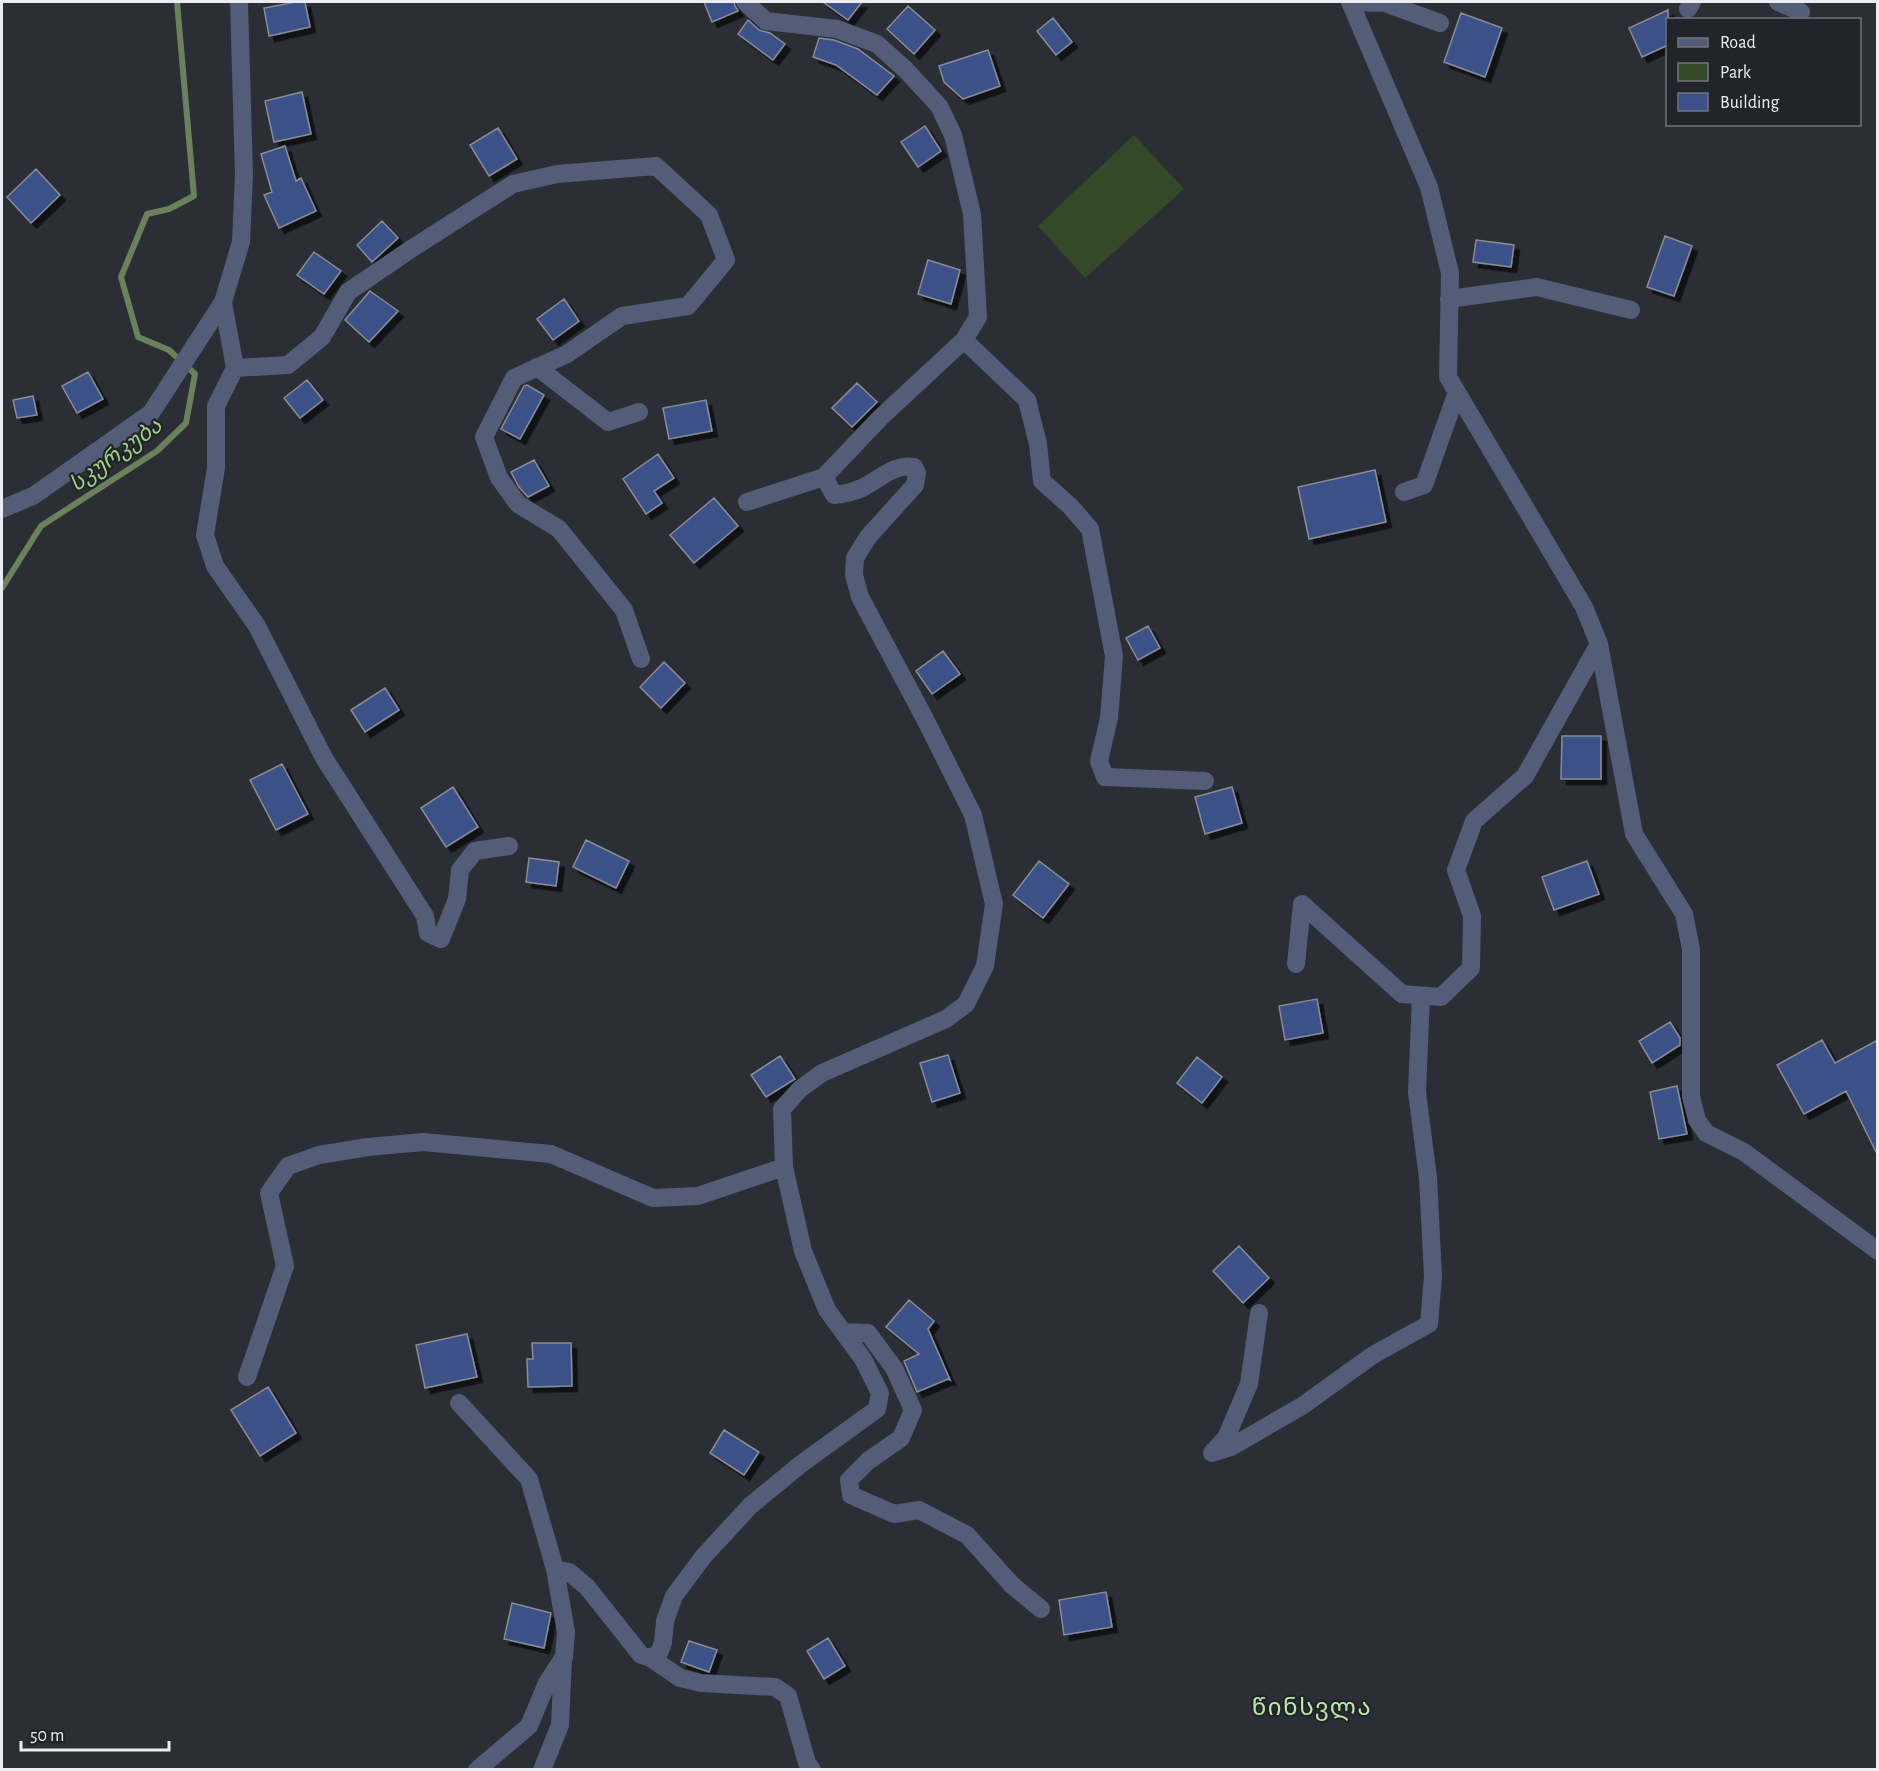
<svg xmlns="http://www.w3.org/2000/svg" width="1879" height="1771" font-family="'Alegreya Sans','Noto Sans Georgian',sans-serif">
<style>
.green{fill:#344928}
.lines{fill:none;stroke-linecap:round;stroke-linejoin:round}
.stream{stroke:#69825b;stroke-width:6}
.building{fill:#3c5189;stroke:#888c95;stroke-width:1.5;filter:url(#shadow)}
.minor{stroke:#535d77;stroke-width:18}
.labels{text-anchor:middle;stroke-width:4.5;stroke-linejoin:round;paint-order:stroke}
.water-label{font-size:22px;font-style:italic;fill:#9dd27f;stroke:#21242b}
.quarter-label{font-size:24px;letter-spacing:1.5px;fill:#bce8a5;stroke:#21242b}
</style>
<defs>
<filter id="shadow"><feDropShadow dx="5.5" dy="5.5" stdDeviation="0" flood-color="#0009"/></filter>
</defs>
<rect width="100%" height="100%" fill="#2b2e35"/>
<path class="green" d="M1134,135L1184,189L1085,278L1038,226Z"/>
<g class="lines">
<path class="stream" d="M2,588L41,526L157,451L186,423L195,374L169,350L138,337L121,277L147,214L169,209L194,196L177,2"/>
</g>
<path class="building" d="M296,2H305L310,27L269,36L264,8Z
M704,2H734L735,6L738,11L712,22Z
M823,2H862L848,20Z
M908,6L935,30L914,54L887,29Z
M1668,10V45L1642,57L1629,28Z
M1461,13L1502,28L1485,77L1444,62Z
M1053,18L1072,42L1056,55L1037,31Z
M748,20L759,30L770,33L785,44L773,60L738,34Z
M819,38L834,40L858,49L894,76L877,95L836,65L813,57Z
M988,50L1000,86L963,99L944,82L939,66Z
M302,92L311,134L274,142L265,101Z
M925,126L941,151L918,167L901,142Z
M498,128L517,159L489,176L470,145Z
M285,146L296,181L301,178L316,211L279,228L264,195L272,192L261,154Z
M36,169L60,195L31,223L7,197Z
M382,221L398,238L372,262L357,245Z
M1665,236L1692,246L1674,296L1647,287Z
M1476,240L1514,245L1511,267L1473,262Z
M314,252L341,271L324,294L297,275Z
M928,260L960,270L951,304L918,294Z
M370,291L398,311L369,342L345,320Z
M564,299L579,321L553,340L537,319Z
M88,372L103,399L77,413L62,386Z
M307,380L323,400L300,418L284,398Z
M857,383L877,402L852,427L832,408Z
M527,385L544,395L520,439L501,429L524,386Z
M33,396L37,415L17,418L13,400Z
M706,400L712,431L669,439L663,408Z
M658,454L674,478L654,491L662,503L646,514L623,479Z
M534,460L549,486L528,497L519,487L511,472Z
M1375,470L1386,522L1309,539L1298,487Z
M714,498L738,526L694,563L670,535Z
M1148,626L1160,648L1138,660L1126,638Z
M943,651L960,674L932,694L916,671Z
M664,662L685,683L661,708L640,687Z
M385,688L399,710L365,732L351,710Z
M1562,736H1601V779H1561Z
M282,764L308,814L276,830L250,780Z
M453,787L478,827L446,847L421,808Z
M1232,787L1242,823L1205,834L1195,797Z
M586,840L629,861L616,888L573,867Z
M529,858L559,862L556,886L526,882Z
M1039,861L1069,884L1043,918L1013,895Z
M1587,861L1599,894L1554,910L1542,877Z
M1317,999L1323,1033L1285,1040L1279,1006Z
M1670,1022L1680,1038V1045L1652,1063L1639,1041Z
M1822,1040L1835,1063L1878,1040V1156L1846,1091L1804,1114L1777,1065Z
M948,1055L960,1093L932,1102L920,1063Z
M780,1056L795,1079L766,1097L751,1075Z
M1197,1057L1222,1077L1202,1103L1177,1083Z
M1677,1086L1687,1134L1659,1139L1650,1092Z
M1239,1246L1269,1278L1243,1303L1213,1271Z
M909,1300L934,1321L928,1329L950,1380L948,1379L917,1392L904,1361L919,1354L886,1327Z
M467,1334L477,1377L425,1388L416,1345Z
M532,1343H571L572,1386L528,1387L527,1359H533Z
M268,1387L296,1433L260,1456L231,1410Z
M724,1430L759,1452L744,1475L710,1453Z
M1106,1592L1112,1627L1064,1635L1059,1600Z
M512,1603L551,1613L544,1648L504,1639Z
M828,1638L845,1666L824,1679L807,1651Z
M689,1641L717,1650L709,1672L681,1662Z"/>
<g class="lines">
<path class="minor" d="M1350,2L1429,187L1450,273L1448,377L1584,607L1599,644L1634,834L1684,914L1691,949V1097L1697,1120L1706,1133L1744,1152L1878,1251
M1351,2L1385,3L1440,23
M1778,2L1801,12
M1688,9L1692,2
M1449,299L1537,287L1631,310
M223,302L235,368L216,406V468L205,535L215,566L257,626L324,758L425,916L428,933L441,939L457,899L460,870L475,851L509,846
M964,340L1027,400L1038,444L1042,481L1071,507L1090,529L1114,656L1109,718L1099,761L1105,777L1205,781
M537,367L608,422L639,412
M235,368L288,365L322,337L348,292L411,249L513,184L557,174L656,166L709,215L726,260L688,306L622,316L567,354L514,378L484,437L499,478L518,504L559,529L624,610L641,659
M1404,492L1424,485L1457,392
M747,502L824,477
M2,509L33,496L151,413L223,302L241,242L244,175L239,2
M1296,964L1302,904L1402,994L1441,997L1471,968L1472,916L1456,870L1474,821L1525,776L1599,644
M1259,1313L1249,1384L1226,1438L1212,1453L1231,1447L1302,1406L1373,1355L1429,1324L1433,1276L1428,1178L1417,1092L1421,996
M844,1332L868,1333L894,1368L913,1410L901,1438L868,1461L849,1480L851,1495L894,1514L919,1510L967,1535L1012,1585L1041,1609
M247,1377L285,1266L269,1193L288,1166L319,1155L368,1147L423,1142L551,1154L653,1198L698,1196L784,1167
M459,1403L529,1479L555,1569L566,1632L564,1657L547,1683L529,1726L477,1770
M555,1569L569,1572L587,1587L641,1655L651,1658L659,1653L663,1643L665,1621L674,1596L703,1557L750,1506L801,1464L877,1409L880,1393L863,1359L827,1310L803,1251L784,1167L782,1109L800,1089L822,1073L946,1019L966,1004L985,966L994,904L973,815L925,719L860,597L854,575L855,558L868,537L915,485L917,473L914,467C894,463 879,480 862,488C853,492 844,494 834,495L824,477L880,418L964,340L978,317L972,214L953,135L939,106L906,70L877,44L837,29L766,21L745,2
M651,1658L680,1678L701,1683L775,1687L788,1696L807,1763L812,1770
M542,1770L560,1725L563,1659"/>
</g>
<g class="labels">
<g class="water-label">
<text transform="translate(115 454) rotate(-36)" y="8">სკურკუბა</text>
</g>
<g class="quarter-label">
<text x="1312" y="1715">წინსვლა</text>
</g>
</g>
<rect width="1879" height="1771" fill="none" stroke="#ebedf2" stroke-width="6"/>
<rect x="1666" y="18" width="195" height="108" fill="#21242b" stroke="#72747b" stroke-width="1.5"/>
<rect x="1678" y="38" width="30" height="9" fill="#535d77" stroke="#72747b" stroke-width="1.5"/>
<text x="1720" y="48" font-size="18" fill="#ebedf2">Road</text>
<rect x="1678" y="63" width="30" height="18" fill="#344928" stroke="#72747b" stroke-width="1.5"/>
<text x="1720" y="78" font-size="18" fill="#ebedf2">Park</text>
<rect x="1678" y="93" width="30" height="18" fill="#3c5189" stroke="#72747b" stroke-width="1.5"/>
<text x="1720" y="108" font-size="18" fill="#ebedf2">Building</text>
<path d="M21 1741v9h148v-9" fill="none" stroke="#ebedf2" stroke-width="3"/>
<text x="30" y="1741" font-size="18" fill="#ebedf2" stroke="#21242b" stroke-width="4.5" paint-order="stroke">50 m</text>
</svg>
